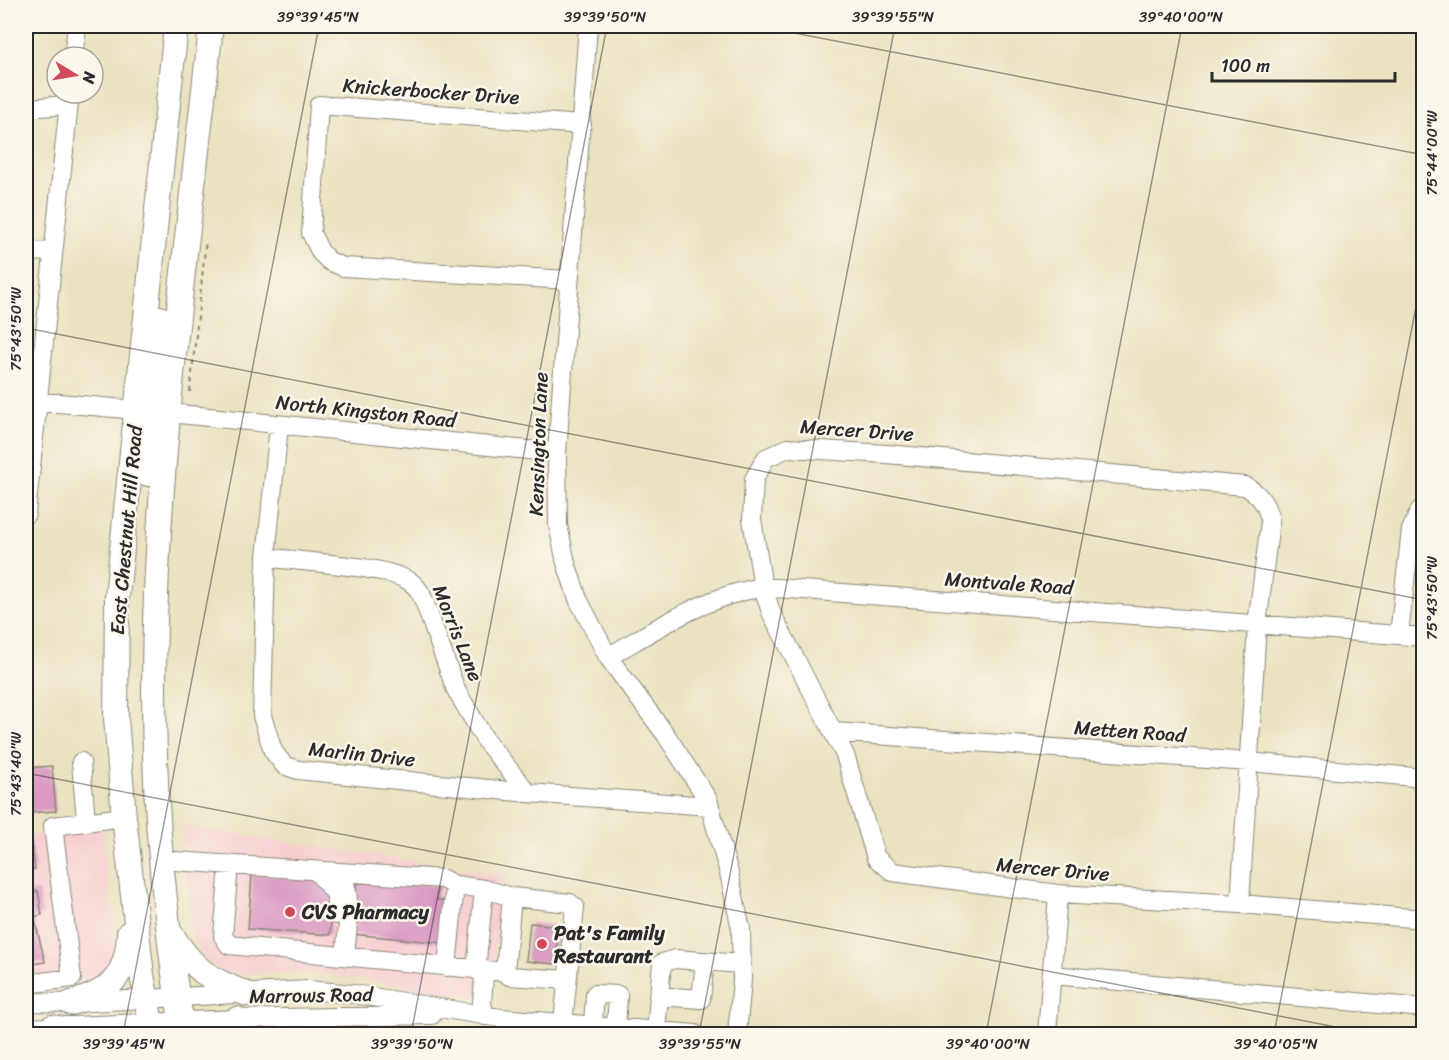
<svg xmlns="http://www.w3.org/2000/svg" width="1449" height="1060" font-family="Sriracha,sans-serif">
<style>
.built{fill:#f7cfd1}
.building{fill:#d999c2}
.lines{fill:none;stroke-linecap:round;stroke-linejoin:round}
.minor-casing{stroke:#8a8676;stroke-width:20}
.major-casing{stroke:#8a8676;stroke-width:26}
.path{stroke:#8a8676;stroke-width:2;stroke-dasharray:4.5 4.5;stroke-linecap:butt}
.minor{stroke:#fff;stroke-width:18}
.major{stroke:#fff;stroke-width:24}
.ticks{fill:none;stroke:#2b2b2b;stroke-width:1.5;stroke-opacity:0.45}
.poi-dot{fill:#d1495b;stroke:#fbf7ec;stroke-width:2}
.labels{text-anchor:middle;stroke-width:5;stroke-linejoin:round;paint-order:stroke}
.street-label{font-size:20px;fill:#2b2b2b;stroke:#fbf7ec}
.poi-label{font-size:20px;font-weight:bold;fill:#2b2b2b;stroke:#fbf7ec;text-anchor:start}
.neatline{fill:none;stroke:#2b2b2b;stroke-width:2}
.ticks-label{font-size:15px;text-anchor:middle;fill:#2b2b2b}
</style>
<rect width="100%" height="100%" fill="#fbf7ec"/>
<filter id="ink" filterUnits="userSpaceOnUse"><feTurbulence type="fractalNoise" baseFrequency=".0167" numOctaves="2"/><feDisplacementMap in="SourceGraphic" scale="12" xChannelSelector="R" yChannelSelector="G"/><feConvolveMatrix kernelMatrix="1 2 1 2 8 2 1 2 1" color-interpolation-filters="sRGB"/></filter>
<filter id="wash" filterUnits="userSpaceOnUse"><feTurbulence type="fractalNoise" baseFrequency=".008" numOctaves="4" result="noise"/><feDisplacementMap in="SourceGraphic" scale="24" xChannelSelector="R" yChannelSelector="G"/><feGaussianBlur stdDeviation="1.35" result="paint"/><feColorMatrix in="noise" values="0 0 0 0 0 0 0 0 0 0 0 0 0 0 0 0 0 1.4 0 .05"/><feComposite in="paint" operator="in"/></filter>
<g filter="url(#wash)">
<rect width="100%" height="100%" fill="#eae2c0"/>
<path class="built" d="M182,826L503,875L490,995H465L316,973L235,974L218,970L203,958L192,937Z
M102,828L115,944L111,964L87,981L26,989V835Z
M423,1027L516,1034H235H236Z"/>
<g id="blocks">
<path class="building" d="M52,766L56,811L26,813V768Z
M31,841L35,869L27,870L31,892L38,891L42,915L34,917L45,962L26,965V842Z
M252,874L320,880L333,895L330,935L248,929Z
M357,878L438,886L437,900L447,901L443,943L352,934Z
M530,923L559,926L555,964L526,961Z"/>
</g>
</g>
<g filter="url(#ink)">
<use href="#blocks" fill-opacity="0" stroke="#8a8676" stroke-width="1.5"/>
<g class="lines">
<g class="minor-casing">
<path id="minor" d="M588,26L557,453L558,525L566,563L578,599L608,657L666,735L708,800L729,873L741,929L742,980L737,1034
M73,57L77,26
M26,108L68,105
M26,252L53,251
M569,280L343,267L329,261L321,253L311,233L319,105L582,125
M27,403H59L136,410
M170,413L557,453
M279,425L266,557L262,716L273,751L284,765L298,770L528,793L710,806
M26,514L70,93
M266,557C300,562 380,565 407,580C416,584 421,593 424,601L456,690L486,741L528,793
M1399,635L1411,530L1420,510L1424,508
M608,657C658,628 705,596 763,587L1424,637
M834,732L1249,762L1424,778
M81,762L86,821
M160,860L340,872C354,895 347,930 345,956
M229,865L223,936L229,945L505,972
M316,871L336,894V915
M340,872L443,879L455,885L484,889L476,970
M484,889L512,897L505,972L509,976L567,980
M512,897L570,903L575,907L563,1023
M1240,904L1257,625L1270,522C1268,506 1259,493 1245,486L887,454L788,448L766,458L754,479L752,519L763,587L771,612L845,755L876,858L893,872L1058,894L1240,904L1424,919
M447,967L455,885
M1052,975L1424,1008
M26,984L72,978L53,826L124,817
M658,996L701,999L705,961
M26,1002L71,1003L308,990L354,994L501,1018L695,1034
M485,1016L482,1003L484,976L490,971
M593,1025L595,994L618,995L616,1027
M26,1028L237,1019L432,1015
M656,1031L662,963L675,959L742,964
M1047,1034L1058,894"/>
</g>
<g class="major-casing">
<path id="major" d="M160,318L155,394L158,401L170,413
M136,410C160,420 149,453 148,474
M171,934C194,970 208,979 247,994
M71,1003C111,992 127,976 129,933
M52,1027L95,1034
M153,1034L142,975L124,817L116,718L117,597L176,26
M184,1034C175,993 171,951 166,908C131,614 180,318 211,26
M218,1034L237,1019"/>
</g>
<path class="path" d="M190,392L206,240"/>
<use href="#minor" class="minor"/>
<use href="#major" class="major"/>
</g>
</g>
<path class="ticks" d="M758,26L1424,155M26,55L31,26M26,328L1424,600M26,773L1372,1034M123,1034L319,26M411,1034L607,26M699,1034L895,26M986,1034L1182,26M1274,1034L1424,266"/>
<g class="poi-dot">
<circle cx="290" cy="912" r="6"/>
<circle cx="542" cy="944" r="6"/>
</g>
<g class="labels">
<g class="street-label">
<text transform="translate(431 91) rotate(4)" y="7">Knickerbocker Drive</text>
<text transform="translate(366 411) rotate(6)" y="7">North Kingston Road</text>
<text transform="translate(857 430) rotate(4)" y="7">Mercer Drive</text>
<text transform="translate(538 444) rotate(-88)" y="7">Kensington Lane</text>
<text transform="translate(126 530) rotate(-85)" y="7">East Chestnut Hill Road</text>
<text transform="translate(1009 583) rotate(4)" y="7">Montvale Road</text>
<text transform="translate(458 633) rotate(68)" y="7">Morris Lane</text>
<text transform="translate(1130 731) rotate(4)" y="7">Metten Road</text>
<text transform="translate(362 754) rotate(6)" y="7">Marlin Drive</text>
<text transform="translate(1053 869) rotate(5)" y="7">Mercer Drive</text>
<text transform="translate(311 995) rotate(-1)" y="7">Marrows Road</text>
</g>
<g class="poi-label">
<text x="302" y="919">CVS Pharmacy</text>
<text x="554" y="940">Pat's Family<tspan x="554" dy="23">Restaurant</tspan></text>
</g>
</g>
<rect width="1449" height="1060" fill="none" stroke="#fbf7ec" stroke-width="66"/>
<g transform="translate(75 75) rotate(101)"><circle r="28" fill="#fbf7ec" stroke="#a8a59f" stroke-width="1.5"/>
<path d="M0-4.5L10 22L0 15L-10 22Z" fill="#d1495b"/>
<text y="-9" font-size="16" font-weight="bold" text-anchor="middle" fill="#2b2b2b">N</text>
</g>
<path d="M1212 72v9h183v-9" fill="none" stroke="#2b2b2b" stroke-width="3"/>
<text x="1221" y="72" font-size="18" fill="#2b2b2b" stroke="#fbf7ec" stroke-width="4.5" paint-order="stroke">100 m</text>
<rect x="33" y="33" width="1383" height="994" class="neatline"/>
<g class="ticks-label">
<text x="318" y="22">39°39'45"N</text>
<text x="605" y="22">39°39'50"N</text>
<text x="893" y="22">39°39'55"N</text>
<text x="1181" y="22">39°40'00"N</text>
<text transform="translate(1432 153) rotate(-90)" y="5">75°44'00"W</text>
<text transform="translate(16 329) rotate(-90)" y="5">75°43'50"W</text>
<text transform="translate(1432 598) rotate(-90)" y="5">75°43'50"W</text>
<text transform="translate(16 774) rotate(-90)" y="5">75°43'40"W</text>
<text x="124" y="1049">39°39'45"N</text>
<text x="412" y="1049">39°39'50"N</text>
<text x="700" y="1049">39°39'55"N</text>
<text x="988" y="1049">39°40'00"N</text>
<text x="1276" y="1049">39°40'05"N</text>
</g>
</svg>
